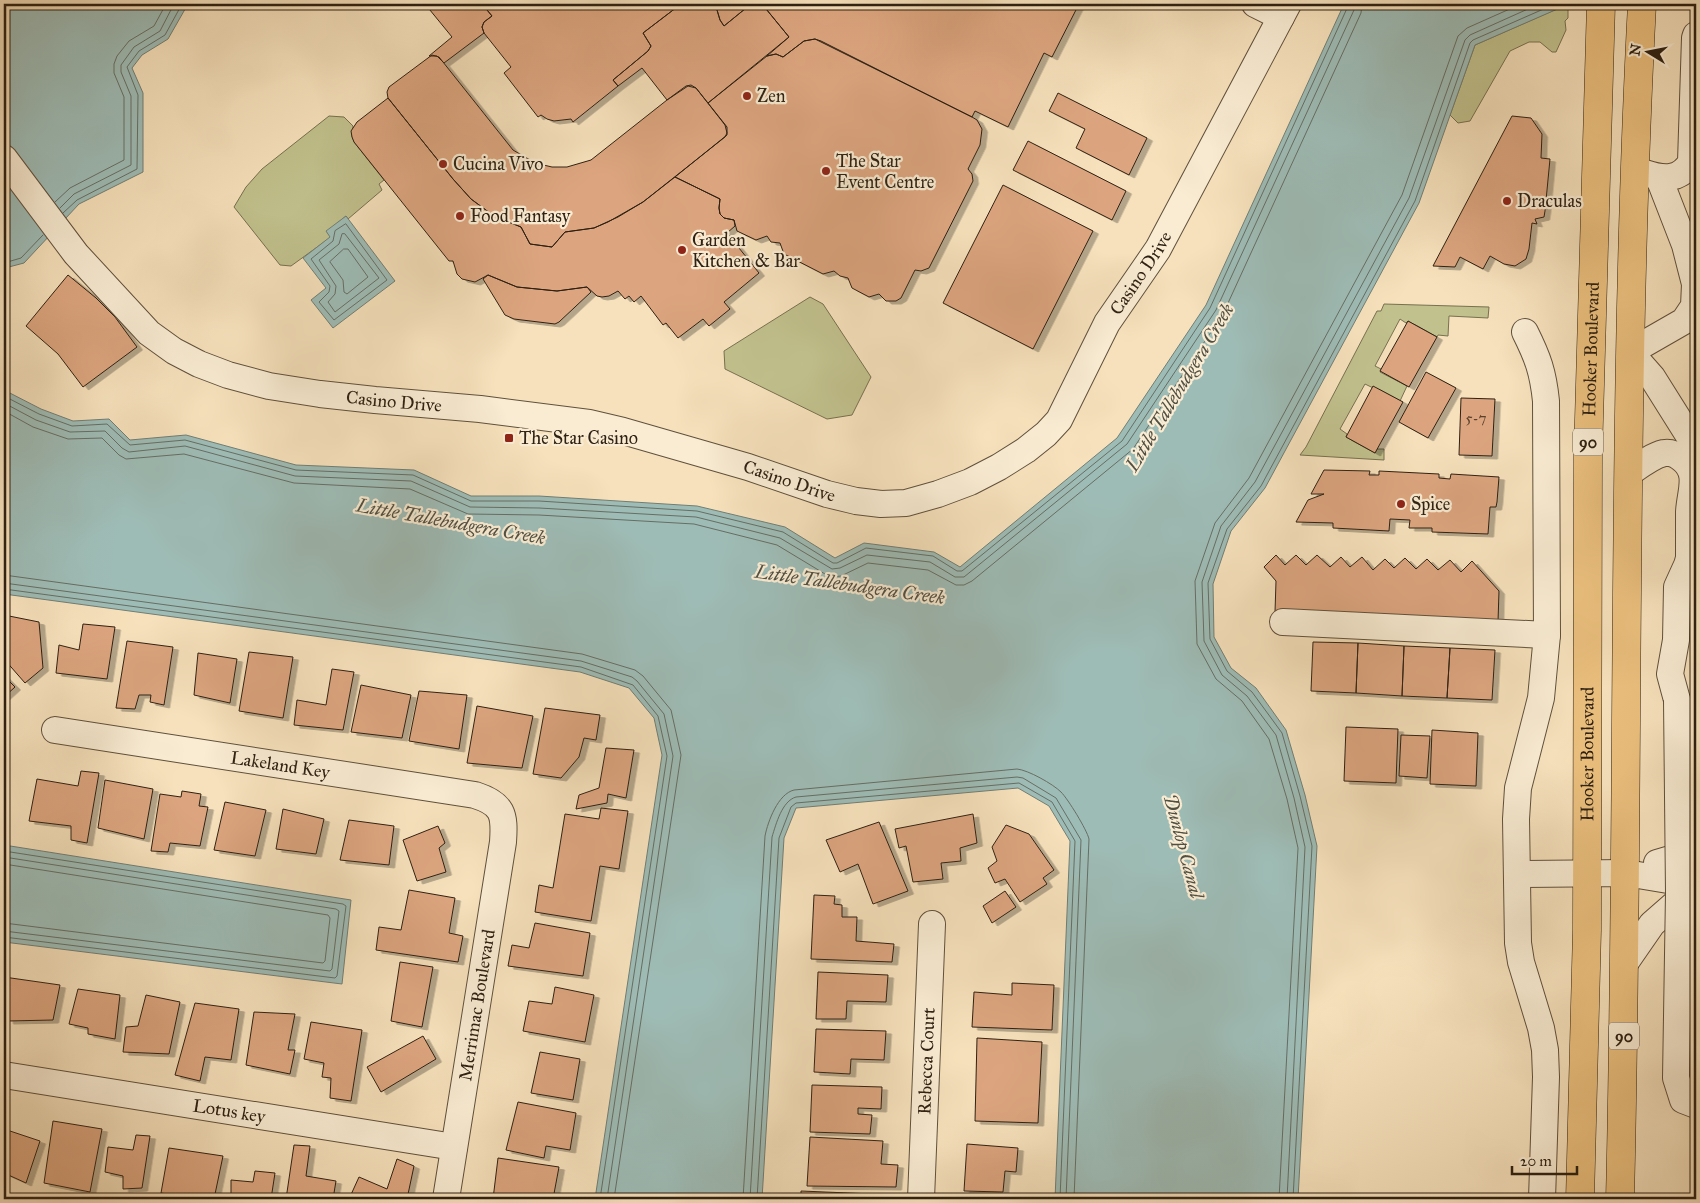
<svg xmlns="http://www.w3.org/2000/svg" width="1700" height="1203" font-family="'IM FELL Great Primer',serif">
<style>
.green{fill:#c1c18d;stroke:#787050}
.water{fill:#9ebcb6;stroke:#717e74}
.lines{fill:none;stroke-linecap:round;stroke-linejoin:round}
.shore{stroke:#666e64;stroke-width:1}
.building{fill:#dca57f;stroke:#2e2012;filter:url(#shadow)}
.minor-casing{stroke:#60503c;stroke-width:28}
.major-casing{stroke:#2e2012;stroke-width:29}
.minor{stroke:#f9ecd3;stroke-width:26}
.major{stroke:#ebc07e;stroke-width:28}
.minor-bridge-casing{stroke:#60503c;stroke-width:28;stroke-linecap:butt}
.minor-bridge{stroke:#f9ecd3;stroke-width:26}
.poi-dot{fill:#8f2418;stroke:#f9ecd3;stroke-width:2}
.labels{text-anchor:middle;stroke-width:4.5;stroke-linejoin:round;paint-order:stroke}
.number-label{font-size:15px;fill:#5a412d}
.shield{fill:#f9ecd3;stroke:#6b5d4c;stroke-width:1}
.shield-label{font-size:16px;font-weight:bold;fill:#2e2012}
.poi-label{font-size:18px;fill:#2e2012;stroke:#f9ecd3;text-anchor:start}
.street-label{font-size:18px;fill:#2e2012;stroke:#f9ecd3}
.water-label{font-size:19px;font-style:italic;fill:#504f43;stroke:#f9ecd3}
</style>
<defs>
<filter id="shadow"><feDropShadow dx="5.5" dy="3" stdDeviation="0" flood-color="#0004"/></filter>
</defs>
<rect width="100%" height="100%" fill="#f6e1bc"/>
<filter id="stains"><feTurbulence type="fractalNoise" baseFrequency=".004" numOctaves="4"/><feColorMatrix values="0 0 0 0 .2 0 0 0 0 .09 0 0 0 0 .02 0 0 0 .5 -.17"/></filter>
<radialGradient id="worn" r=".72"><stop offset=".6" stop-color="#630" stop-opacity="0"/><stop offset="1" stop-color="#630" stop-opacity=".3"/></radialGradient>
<path class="green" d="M1568,4V18L1565,21L1566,30L1556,52H1552L1540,42H1529L1510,51L1470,121L1458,123L1450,115L1475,45Z
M329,116L344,117L353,126L352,136L354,142L384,180L379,184L382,190L348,219L346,216L327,232L331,237L291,266L280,265L234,207L246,187L262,169Z
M810,297L823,304L871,377L852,415L827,419L725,369L724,351Z
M1384,304L1489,307L1488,318L1449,316L1448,336L1438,335L1437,337L1408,321L1406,323L1400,319L1375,366L1381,369L1380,372L1407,386L1400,401L1365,384L1340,429L1347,434L1346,437L1375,453L1377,449H1384V460L1300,455L1306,447L1377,311H1381Z"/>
<path class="water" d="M4,4H188L168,39L142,55L132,68L143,93V172L79,204L24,263L5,268L4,272Z
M1344,4H1569L1475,45L1419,203L1265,488L1231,531L1213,584L1214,637L1231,668L1256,688L1286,730L1305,795L1317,846L1298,1199H1055L1070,841L1049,806L1018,788L796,808L784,838L762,1199H595L662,755L654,718L629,688L580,672L4,594V390L41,409L73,421L109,419L130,440L186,435L296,465L414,470L471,496H539L697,506L785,527L835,558L864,543L934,552L960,567L1117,438L1206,305Z
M346,216L395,281L333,328L311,300L326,288L303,258L330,237L326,231Z
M4,845L351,900L342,984L4,942Z"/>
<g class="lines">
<path class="shore" d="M55,202L70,188L124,160V97L114,73V64L117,56L129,41L154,26L166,4
M60,208L74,194L131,165V96L121,72V65L134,47L160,31L174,4
M63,213L77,200L137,169L138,95L127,67L139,51L165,35L182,4
M346,224L387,280L334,320L319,302L329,292L330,286L311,259L333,241L335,231Z
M345,234L379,278L335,312L328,302L335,294L336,286L319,260L339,244L342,234Z
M344,249H348L368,277L347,294L344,292L343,280L330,262Z
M4,263L21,258L43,235
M4,396L39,414L72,426L107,424L130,445L185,440L296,470L413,475L471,501H539L697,511L783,532L833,563H837L866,548L933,556L957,571H962L1122,441L1210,308L1349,4
M4,403L36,420L70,432L105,431L122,448L129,452L185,446L295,476L411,481L470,507L539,508L696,517L780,538L832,569L840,568L867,555L930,562L955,577H964L1127,444L1216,310L1354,10L1355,4
M4,411L33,427L68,439L102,438L119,455L126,459L184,454L294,483L410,489L468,514L539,515L694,524L777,545L825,574L832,577L841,576L868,563L928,570L956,585H964L972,581L1133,449L1223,314L1361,13L1362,4
M4,575L582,654L635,670L643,676L671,710L681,755L614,1199
M4,583L581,661L632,677L637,681L664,714L673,756L607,1199
M4,589L581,667L633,685L658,716L667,756L600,1199
M4,851L343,904L346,906L337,976L335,978L4,937
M4,857L336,909L339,911L332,969L330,971L4,931
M4,864L328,915L330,918L325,961L323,963L4,923
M743,1199L765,836C768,821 778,794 794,790L1017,769C1028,770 1053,784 1061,792C1068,799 1087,830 1089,839L1074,1199
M750,1199L772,837C776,824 782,801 796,797L1017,777L1023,778L1056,798L1081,840L1066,1199
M757,1199L779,838L791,807L796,803L1019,783L1052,802L1075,841L1060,1199
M1279,1199L1298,848L1287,799L1269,739L1242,701L1216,679L1197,644L1195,581L1215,523L1249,478L1402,195L1458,36L1467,28L1521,4
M1287,1199L1305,847L1294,798L1276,735L1247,696L1222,675L1204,641L1202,582L1221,526L1255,482L1409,198L1465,40L1470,35L1539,4
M1293,1199L1312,846L1300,796L1282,733L1252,692L1227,671L1210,639L1208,583L1227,529L1261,486L1415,201L1470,43L1473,40L1555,4"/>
</g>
<path class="building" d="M425,4H482L492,16L484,22L482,27L484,33L444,63L437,56H429L452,37Z
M482,4H681L643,33L651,46L648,51L613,80L618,86L573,122L571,119L554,121L547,119L541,115L538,117L504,73L511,67L484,33L482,27L484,22L492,16Z
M681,4H711L717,10L720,20L724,26L751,4H762L789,37L708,103L696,88L691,85L686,86L667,100L642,68L618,86L613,80L648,51L651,46L643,33Z
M711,4H751L724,26L720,20L717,10Z
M762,4H1079L1052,57L1044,53L1008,127L975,111L972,117L821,41L815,39L804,41L783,57L776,54L767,56L789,37Z
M815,39L972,117L977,120L982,129L980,145L968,169L972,174L973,181L929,268L921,271L915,270L901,298L896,301H886L879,294L869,297L852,288L848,278L840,276L834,271L823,274L784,254L780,243L771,242L767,236L756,240L737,231L734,220L724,218L720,214L719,208L720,199L675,177L727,135V127L708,103L767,56L776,54L783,57L804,41Z
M432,55L439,57L513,150L535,163L552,167H567L591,160L667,100L688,86L696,88L725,125L727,133L725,137L643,202L618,217L594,228L565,232L552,247L530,244L521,227L494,216L471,199L453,179L388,98L387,92L389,87Z
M1058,93L1147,138L1129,175L1076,148L1085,129L1049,111Z
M388,98L453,179L471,199L494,216L521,227L530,244L552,247L565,232L594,228L608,222L643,202L675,177L720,199L719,208L720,214L724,218L734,220L735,226L727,233L759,273L724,302L730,309L709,326L703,319L678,338L666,323L663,325L641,296L634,302L629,296L625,299L618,291L609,296L602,297L597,296L587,287L557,291L517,287L488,275L475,282L462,279L457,274L453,261H449L354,142L352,137L351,131L357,122Z
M1512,116L1531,118L1542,134L1541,158L1550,159L1545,211L1544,217L1535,219L1537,224L1532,223L1529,249L1526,259L1515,266L1504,264L1490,256L1483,269L1460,257L1455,267L1433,266Z
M1028,141L1126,191L1112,220L1013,170Z
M1003,185L1093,231L1033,349L943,303Z
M68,275L96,298L115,317L137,347L83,387L58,354L26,326Z
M488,275L517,287L557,291L587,287L591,292L559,322L555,324L514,319L505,315L483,279Z
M1408,321L1437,337L1409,387L1380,371Z
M1426,372L1456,388L1428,438L1399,422Z
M1373,386L1403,402L1375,453L1346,437Z
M1461,398L1495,399L1492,456L1459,455Z
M1324,470L1370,471L1369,475H1379V471L1439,474V478L1450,479L1451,474L1499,477L1497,502L1496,507H1490L1488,534L1432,532V528H1409L1410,520L1390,519L1389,531L1333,528V523L1296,522L1308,500L1324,494H1311Z
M1276,555L1285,565L1296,555L1306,565L1317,555L1330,567L1341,557L1350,567L1362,557L1373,570L1385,559L1394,568L1405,558L1416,569L1427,559L1438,570L1450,560L1461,572L1472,561L1499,591L1498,622L1275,612L1276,581L1264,567Z
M4,615L39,622L43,668L25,683L4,659Z
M83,624L115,627L107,679L56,673L59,645L79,650Z
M127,641L173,647L164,705L150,702L151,695H139L135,709L116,708Z
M1313,642L1358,643L1356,693L1311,691Z
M1358,643L1404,646L1402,696L1356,693Z
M1404,646L1450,648L1447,698L1402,696Z
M1450,648L1495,650L1492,700L1447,698Z
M249,652L293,657L283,718L239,711Z
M198,653L237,659L230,703L194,695Z
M332,669L354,672L343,730L294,725L297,700L326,705Z
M4,676L15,687L4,697Z
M361,685L411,695L402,738L351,732Z
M419,691L467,695L459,749L409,741Z
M477,706L533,716L522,768L467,763Z
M545,708L600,715L596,740L584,738L579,757L561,778L533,774Z
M1346,727L1398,729L1396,783L1344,781Z
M1432,730L1478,733L1476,786L1430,784Z
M1401,735L1430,736L1427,778L1399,776Z
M606,748L634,750L626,798L608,794L607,803L576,809L579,795L599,788Z
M81,771L99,773L87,843L71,840V826L29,821L37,779L78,786Z
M105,780L153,789L144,839L98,828Z
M182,791L201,794L199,806L208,807L200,846L170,843L168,852L151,851L160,794L181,797Z
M225,802L266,810L255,856L214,850Z
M601,808L628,811L619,869L600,866L591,921L535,912L539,885L553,888L565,814L599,819Z
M283,809L324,819L316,854L276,849Z
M973,814L977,843L960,848L961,861L941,863L943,879L913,882L906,846L899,848L895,829Z
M349,820L394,826L389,865L340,860Z
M879,822L908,891L873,904L858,864L840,872L826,840Z
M1006,825L1029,834L1054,870L1043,878L1047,884L1020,902L1005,879L995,883L988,868L997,861L992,847Z
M438,826L445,843L439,848L446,872L417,881L403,840Z
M409,890L455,898L449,933L463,936L458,962L376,950L379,927L401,930Z
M1005,891L1016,907L992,923L983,906Z
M814,895L835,896L834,904L842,905V917H857L856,941L894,944L892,962L811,959Z
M535,923L590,933L583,976L508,966L512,945L529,948Z
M400,962L433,967L422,1027L391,1021Z
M818,972L888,975L886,1002L847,1001L846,1019H816Z
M4,977L60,985L53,1020L8,1021Z
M1012,983L1054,985L1052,1030L972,1027L974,992L1012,995Z
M555,987L594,995L585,1042L523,1031L529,1001L552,1004Z
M78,989L120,995L115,1039L88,1034V1028L69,1024Z
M146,995L180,1002L169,1054L123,1052L126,1027L138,1026Z
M195,1003L239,1009L231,1060L205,1057L200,1081L175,1075Z
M254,1012L295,1014L288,1050H295L290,1074L246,1065Z
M311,1022L362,1030L351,1101L330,1098L331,1078L322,1077L324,1063L304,1059Z
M816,1029L886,1031L884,1060L851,1059L850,1074L814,1072Z
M423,1036L436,1059L381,1092L367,1067Z
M977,1038L1042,1042L1038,1123L975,1121Z
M540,1052L580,1059L573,1100L531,1093Z
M812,1085L882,1087L881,1109L858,1108V1114L872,1115L870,1134L810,1132Z
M518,1102L576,1113L570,1150L546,1146L544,1158L506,1150Z
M53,1121L102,1129L90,1192L44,1183Z
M4,1129L40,1141L26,1183L4,1173Z
M136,1135L150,1136L142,1188L123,1189V1176L105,1172L108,1147L133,1150Z
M810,1137L883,1141L881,1164L898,1165L896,1187L807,1186Z
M967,1144L1018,1148L1016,1172L1005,1171L1003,1192L964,1191Z
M294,1145L310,1146L306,1176L336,1181L333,1199H286Z
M169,1148L223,1156L214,1199H197L161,1193Z
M498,1158L559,1167L553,1199H493Z
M397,1159L414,1166L407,1199H349L359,1177L387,1189Z
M255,1171L275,1173L271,1199H231V1180L253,1182Z
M801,1191L897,1195V1199H801Z"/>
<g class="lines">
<g class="minor-casing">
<g id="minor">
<path d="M1255,4L1281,17"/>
<path id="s1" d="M4,158L76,254L149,333L174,351L199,364L228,375L269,386L320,394L375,400L480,409L589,423L623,431L748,467L827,494L856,501L881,504L906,503L938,494L970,482L999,467L1026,450L1046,434L1059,420L1107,323L1158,249L1288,4"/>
<path d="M1645,173C1663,179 1680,181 1691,162L1695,38L1696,35"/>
<path d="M1659,178L1685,245L1695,284L1694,306L1684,321L1630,352L1652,377L1696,447"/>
<path d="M1525,332C1538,358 1543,372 1546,401L1547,635L1541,698L1518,788L1516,819L1518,943L1521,962L1541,1028L1545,1050L1546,1077L1542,1199"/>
<path d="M1628,474C1638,467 1651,456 1664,453C1670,452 1677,455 1682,459C1700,473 1690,492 1689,512C1689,527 1689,542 1689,558L1687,565L1677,587L1676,640L1670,674L1677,700"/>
<path d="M1283,622L1547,635"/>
<path id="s2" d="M55,730L475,795C503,804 505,814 503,842L446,1199"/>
<path d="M1657,863L1674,858H1696"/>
<path d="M1517,874L1626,873L1674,881L1696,883"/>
<path d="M1625,963L1652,924L1692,889"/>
<path id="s3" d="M4,1075L454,1147"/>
<path id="s4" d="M921,1199L932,924"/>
</g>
</g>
<g class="major-casing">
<g id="major">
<path id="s5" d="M1580,1199L1587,930L1588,454L1601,4"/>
<path d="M1620,1199C1630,801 1621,402 1642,4"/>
</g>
</g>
<use href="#minor" class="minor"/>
<use href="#major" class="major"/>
<g class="minor-bridge-casing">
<path id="minor-bridge" d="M1677,700L1679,893L1676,1078L1683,1100L1696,1105"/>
</g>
<use href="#minor-bridge" class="minor-bridge"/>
</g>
<g class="poi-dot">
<circle cx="747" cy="96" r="5"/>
<circle cx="443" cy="164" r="5"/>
<circle cx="826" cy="171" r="5"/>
<circle cx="1507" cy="201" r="5"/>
<circle cx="460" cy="216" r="5"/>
<circle cx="682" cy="250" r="5"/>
<rect x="504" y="433" width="10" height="10" rx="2.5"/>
<circle cx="1401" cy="504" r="5"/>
</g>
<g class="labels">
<g class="number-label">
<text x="1476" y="423">5-7</text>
</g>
<g class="shield">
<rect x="1573" y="428.5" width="30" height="27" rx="4"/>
<rect x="1609" y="1022.5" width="30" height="27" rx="4"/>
</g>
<g class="shield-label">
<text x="1588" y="448">90</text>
<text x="1624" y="1042">90</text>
</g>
<g class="poi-label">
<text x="757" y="102">Zen</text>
<text x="836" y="167">The Star<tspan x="836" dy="21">Event Centre</tspan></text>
<text x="453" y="170">Cucina Vivo</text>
<text x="1517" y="207">Draculas</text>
<text x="470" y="222">Food Fantasy</text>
<text x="692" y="246">Garden<tspan x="692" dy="21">Kitchen &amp; Bar</tspan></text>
<text x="519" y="444">The Star Casino</text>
<text x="1411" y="510">Spice</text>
</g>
<g class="street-label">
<text dy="6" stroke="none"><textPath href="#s1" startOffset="1356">Casino Drive</textPath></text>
<text dy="6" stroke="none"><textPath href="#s5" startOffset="850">Hooker Boulevard</textPath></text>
<text dy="6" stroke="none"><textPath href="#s1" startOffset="486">Casino Drive</textPath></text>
<text dy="6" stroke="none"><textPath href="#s1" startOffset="891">Casino Drive</textPath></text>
<text dy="6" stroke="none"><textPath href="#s5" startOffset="445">Hooker Boulevard</textPath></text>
<text dy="6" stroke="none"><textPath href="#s2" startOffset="228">Lakeland Key</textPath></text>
<text transform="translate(477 1005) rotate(-81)" y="6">Merrimac Boulevard</text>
<text dy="6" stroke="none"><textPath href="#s4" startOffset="138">Rebecca Court</textPath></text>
<text dy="6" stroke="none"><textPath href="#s3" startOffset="228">Lotus key</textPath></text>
</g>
<g class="water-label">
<text transform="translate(1179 387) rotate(-59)" y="7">Little Tallebudgera Creek</text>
<text transform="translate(451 521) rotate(10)" y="7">Little Tallebudgera Creek</text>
<text transform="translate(850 584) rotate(8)" y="7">Little Tallebudgera Creek</text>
<text transform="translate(1184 846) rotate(75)" y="7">Dunlop Canal</text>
</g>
</g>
<rect width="1700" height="1203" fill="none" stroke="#f6e1bc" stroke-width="20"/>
<rect x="5" y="5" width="1690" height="1193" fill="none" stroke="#2e2012" stroke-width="2.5"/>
<rect x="10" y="10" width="1680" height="1183" fill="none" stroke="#2e2012"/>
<g transform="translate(1648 52) rotate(280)" stroke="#f9ecd3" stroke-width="4" paint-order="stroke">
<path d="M0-4L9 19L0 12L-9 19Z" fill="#2e2012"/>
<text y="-8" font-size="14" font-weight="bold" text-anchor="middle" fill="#2e2012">N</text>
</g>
<path d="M1512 1166v8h65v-8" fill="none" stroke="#2e2012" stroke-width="2.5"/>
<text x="1520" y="1166" font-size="15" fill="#2e2012" stroke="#f9ecd3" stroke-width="4" paint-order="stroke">20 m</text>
<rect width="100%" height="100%" filter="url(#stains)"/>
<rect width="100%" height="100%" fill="url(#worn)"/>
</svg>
